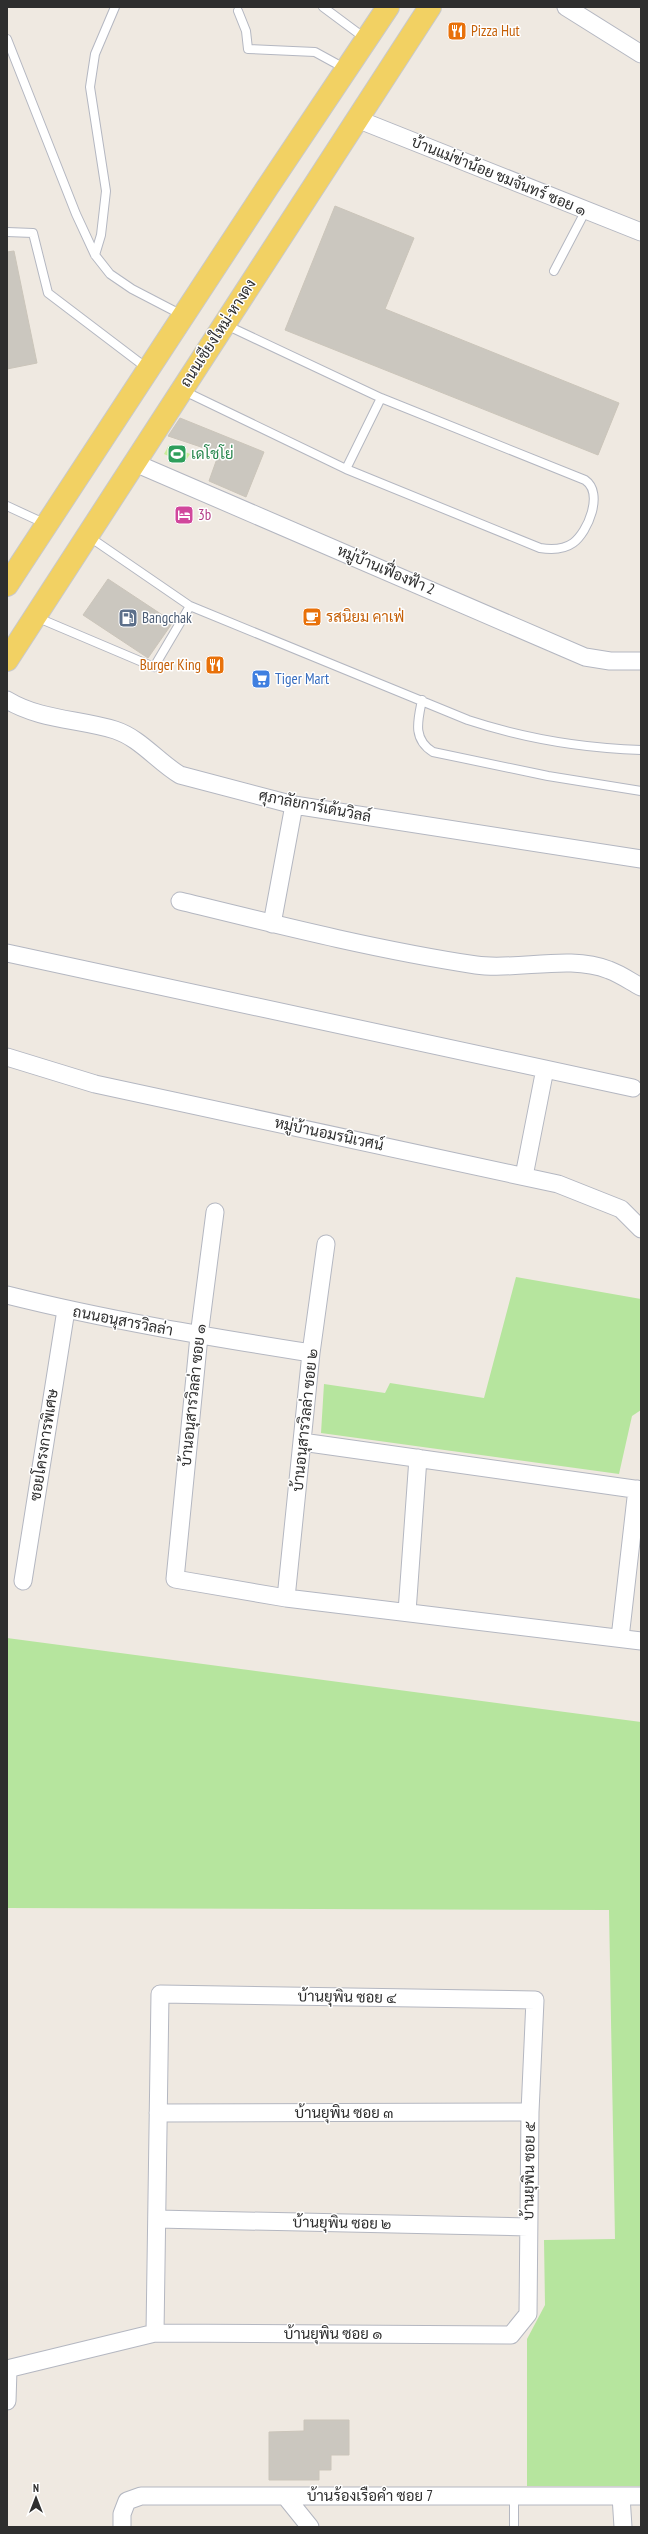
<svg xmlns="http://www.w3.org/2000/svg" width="648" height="2534" font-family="'PT Sans Narrow',Sarabun,sans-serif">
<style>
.green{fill:#b6e59e}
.pitch{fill:#c9ec9a}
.building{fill:#cbc7bf;stroke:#cbc5ba}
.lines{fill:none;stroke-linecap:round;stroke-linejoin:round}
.lane-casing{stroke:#b4b7c1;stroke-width:10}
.street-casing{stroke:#b4b7c1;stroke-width:19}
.primary-casing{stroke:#c9c9c9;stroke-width:24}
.lane{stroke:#fff;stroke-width:8}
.street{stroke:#fff;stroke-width:17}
.primary{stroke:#f2d163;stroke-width:22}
.labels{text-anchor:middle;stroke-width:3;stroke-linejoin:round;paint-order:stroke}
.food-label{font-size:15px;fill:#c56008;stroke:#fff;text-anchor:start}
.street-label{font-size:15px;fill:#2e2e2e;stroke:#fff}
.leisure-label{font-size:15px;fill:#27864d;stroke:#fff;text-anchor:start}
.hotel-label{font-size:15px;fill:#b23c85;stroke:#fff;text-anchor:start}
.service-label{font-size:15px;fill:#4e5e75;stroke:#fff;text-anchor:start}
.shop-label{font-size:15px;fill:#366cbe;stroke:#fff;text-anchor:start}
</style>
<rect width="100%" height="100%" fill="#efe9e1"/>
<path class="green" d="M516,1277L641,1299V1410L632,1416L619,1474L321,1433L324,1384L385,1393L390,1383L484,1398Z
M7,1638L641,1722V2486H527V2339L545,2305L544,2240L615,2239L609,1910L7,1908Z"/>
<path class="pitch" d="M169,445L190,454L184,463L164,454Z"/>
<path class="building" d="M335,206L414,238L385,309L619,403L598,455L285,330Z
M14,251L37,363L7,369V252Z
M180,418L264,452L246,497L209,481L219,453L168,436Z
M108,579L173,622L148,658L83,615Z
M304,2420H349V2455H331V2470H319V2480H269V2432L304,2431Z"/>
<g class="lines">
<g class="lane-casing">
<path id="lane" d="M323,7L366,39
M238,11L246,31L248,49L315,52L346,69
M7,39L76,214L95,255L110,274L132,289L182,315
M7,232L33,233L48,293L148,369
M95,255L101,235L106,191L90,87L95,54L115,7
M554,271L586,210
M226,325L381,398L346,469
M182,390L346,469L540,548C552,550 563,550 573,543C588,532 604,493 585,480L381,398
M7,506L46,524
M190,606L468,720C526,739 580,748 641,750
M36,617L154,667L190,606L88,536
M422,700C418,720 412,739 433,752L548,776L641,791
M514,2496V2527"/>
</g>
<g class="street-casing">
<path id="street" d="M566,7L641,54
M357,119L641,232
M135,463L585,657L610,661H641
M7,700C40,720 79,719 115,730C140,738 158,762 180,775L294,805L641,859
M180,901C278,925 377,950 476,965C518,971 569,954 609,970C620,974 630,981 641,987
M272,924L294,805
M7,953L633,1088
M7,1057L95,1084L558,1184L621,1209L641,1229
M524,1176L545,1069
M215,1212L199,1336L175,1579L286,1598L641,1641
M7,1295C107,1320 209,1337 311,1353
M302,1442L641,1490
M23,1581L66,1310
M286,1598L311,1353L326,1244
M407,1612L418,1458
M620,1638L637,1489
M158,2113L530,2112
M157,2219L528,2227
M7,2369L155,2333L511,2335L528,2314L530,2112L535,2000L160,1994L155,2333
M7,2401L8,2370
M285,2496L310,2527
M621,2496L623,2527
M122,2527V2514L127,2501L141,2496H641"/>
</g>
<g class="primary-casing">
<path id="primary" d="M7,585L267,188L388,7
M7,660L430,7"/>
</g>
<use href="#lane" class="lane"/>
<use href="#street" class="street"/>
<use href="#primary" class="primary"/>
</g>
<defs>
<g id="restaurant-square" transform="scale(1)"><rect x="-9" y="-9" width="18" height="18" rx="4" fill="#e8710a" stroke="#fff"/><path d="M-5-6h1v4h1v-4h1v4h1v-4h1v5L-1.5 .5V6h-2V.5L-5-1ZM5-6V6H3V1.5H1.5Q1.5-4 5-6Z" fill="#fff"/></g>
<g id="stadium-square" transform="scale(1)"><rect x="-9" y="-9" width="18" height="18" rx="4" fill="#2e9e5b" stroke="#fff"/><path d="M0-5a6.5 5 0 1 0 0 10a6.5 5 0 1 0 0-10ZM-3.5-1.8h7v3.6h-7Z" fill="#fff"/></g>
<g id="hotel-square" transform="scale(1)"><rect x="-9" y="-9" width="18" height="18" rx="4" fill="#d1479c" stroke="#fff"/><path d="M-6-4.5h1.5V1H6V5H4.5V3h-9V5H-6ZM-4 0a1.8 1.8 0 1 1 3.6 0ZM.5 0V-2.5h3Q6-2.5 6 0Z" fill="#fff"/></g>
<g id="cafe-square" transform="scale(1)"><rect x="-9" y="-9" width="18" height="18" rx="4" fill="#e8710a" stroke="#fff"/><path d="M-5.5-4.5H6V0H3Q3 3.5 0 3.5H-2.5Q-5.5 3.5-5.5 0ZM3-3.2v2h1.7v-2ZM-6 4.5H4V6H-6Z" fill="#fff"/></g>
<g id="fuel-square" transform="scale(1)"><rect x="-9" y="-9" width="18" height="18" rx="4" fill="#5c6f8a" stroke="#fff"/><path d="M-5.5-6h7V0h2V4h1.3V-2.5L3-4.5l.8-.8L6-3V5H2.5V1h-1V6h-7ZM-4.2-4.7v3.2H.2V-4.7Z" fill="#fff"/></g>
<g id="supermarket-square" transform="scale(1)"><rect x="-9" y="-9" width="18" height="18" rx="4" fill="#3f7fe0" stroke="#fff"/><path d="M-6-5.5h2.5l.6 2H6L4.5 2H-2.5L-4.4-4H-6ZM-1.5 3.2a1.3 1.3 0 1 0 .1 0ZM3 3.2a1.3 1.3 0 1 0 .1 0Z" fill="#fff"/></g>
</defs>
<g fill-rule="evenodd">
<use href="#restaurant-square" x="457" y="31"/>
<use href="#stadium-square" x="177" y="454"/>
<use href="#hotel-square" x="184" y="515"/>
<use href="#cafe-square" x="312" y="617"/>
<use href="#fuel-square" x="128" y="618"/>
<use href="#restaurant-square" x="215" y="665"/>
<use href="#supermarket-square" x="261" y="679"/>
</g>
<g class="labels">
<g class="food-label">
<text x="471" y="36">Pizza Hut</text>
<text x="326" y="622">รสนิยม คาเฟ่</text>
<text x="201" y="670" text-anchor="end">Burger King</text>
</g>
<g class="street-label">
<text transform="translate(499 176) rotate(22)" y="5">บ้านแม่ข่าน้อย ชมจันทร์ ซอย ๑</text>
<text transform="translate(218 333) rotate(-57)" y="5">ถนนเชียงใหม่-หางดง</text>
<text transform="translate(386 570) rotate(23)" y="5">หมู่บ้านเฟื่องฟ้า 2</text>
<text transform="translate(315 806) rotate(11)" y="5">ศุภาลัยการ์เด้นวิลล์</text>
<text transform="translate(329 1134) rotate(12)" y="5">หมู่บ้านอมรนิเวศน์</text>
<text transform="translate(123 1321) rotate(11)" y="5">ถนนอนุสารวิลล่า</text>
<text transform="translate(193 1395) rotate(-84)" y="5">บ้านอนุสารวิลล่า ซอย ๑</text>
<text transform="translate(305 1420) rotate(-84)" y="5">บ้านอนุสารวิลล่า ซอย ๒</text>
<text transform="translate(44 1445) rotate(-81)" y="5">ซอยโครงการพิเศษ</text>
<text transform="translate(347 1997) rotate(1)" y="5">บ้านยุพิน ซอย ๔</text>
<text x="344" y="2118">บ้านยุพิน ซอย ๓</text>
<text transform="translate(529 2171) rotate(-89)" y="5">บ้านยุพิน ซอย ๕</text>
<text transform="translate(342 2223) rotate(1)" y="5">บ้านยุพิน ซอย ๒</text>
<text x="333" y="2339">บ้านยุพิน ซอย ๑</text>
<text x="370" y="2501">บ้านร้องเรือคำ ซอย 7</text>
</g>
<g class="leisure-label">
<text x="191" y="459">เดโชโย่</text>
</g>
<g class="hotel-label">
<text x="198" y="520">3b</text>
</g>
<g class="service-label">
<text x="142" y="623">Bangchak</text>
</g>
<g class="shop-label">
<text x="275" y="684">Tiger Mart</text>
</g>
</g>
<rect width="648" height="2534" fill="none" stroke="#2e2e2e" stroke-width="16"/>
<g transform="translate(36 2498)" stroke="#ffffff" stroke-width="3" paint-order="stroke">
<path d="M0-3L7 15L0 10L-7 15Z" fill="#2e2e2e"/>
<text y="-6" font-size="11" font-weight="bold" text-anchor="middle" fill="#2e2e2e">N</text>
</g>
</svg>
